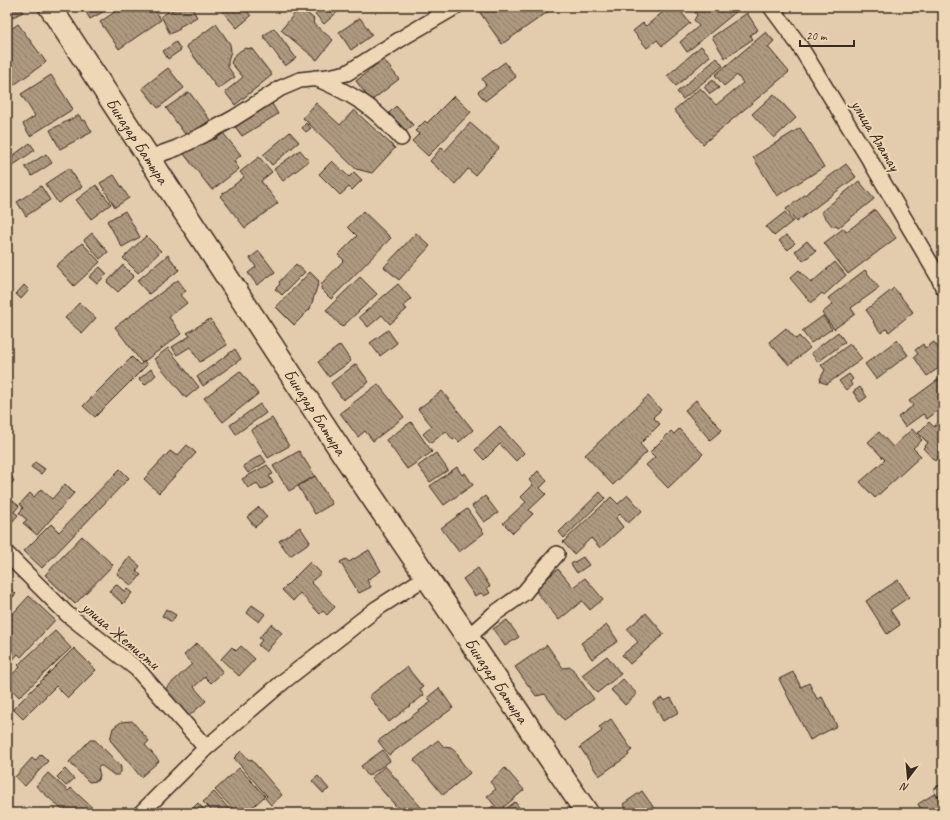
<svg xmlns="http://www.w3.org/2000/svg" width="950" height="820" font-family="Caveat,sans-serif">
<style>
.building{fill:url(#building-back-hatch);stroke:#3b2a1e}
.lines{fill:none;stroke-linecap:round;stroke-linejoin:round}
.lane-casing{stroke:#3b2a1e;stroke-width:11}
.street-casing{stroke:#3b2a1e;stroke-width:18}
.secondary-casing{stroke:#3b2a1e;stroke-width:25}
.lane{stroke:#edd7b6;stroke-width:8}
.street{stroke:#edd7b6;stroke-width:15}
.secondary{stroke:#edd7b6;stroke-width:22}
.labels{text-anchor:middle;stroke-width:4;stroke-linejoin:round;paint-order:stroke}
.street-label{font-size:17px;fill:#3b2a1e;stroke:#edd7b6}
</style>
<defs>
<pattern id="building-back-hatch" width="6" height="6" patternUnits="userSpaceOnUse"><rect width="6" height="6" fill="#ae9980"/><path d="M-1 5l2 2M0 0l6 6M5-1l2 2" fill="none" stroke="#8f7d68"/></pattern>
</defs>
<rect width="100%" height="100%" fill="#e2ccad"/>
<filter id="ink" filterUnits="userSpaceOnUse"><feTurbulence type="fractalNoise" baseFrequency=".025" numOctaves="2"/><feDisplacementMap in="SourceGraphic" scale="8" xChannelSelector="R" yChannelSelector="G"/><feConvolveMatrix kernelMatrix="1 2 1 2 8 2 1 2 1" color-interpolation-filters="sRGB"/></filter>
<g filter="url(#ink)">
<path class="building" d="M7,7H20L23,12L7,20Z
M83,7H112L90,19Z
M122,7H164L156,12L161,20L119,49L100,22Z
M178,7H191L197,17L179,27L180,29L170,34L161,16Z
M227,7H248L249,9L247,11L251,16L237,28L222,11Z
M300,7L314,19L313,23L333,40L317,60L281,30Z
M311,7H343L324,24L310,8Z
M476,7H551L552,9L502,44Z
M669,7H690L682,13L690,23L662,46L657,40L647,48L633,31L643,23L646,26Z
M700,7H734L737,11L687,52L680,42L699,26L694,20L697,15L694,11Z
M747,13L758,30L750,35L753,39L725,58L712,37Z
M360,18L372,35L351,50L339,32Z
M18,24L46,62L7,90V32Z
M216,24L230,44L231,51L228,61V67L235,77L218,89L186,46Z
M274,28L296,58L285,66L263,36Z
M766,32L774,41L768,47L789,72L703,144L674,110L700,88L716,105L743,83L737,75L724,86L715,75Z
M176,42L181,50L168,59L163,51Z
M701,46L710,56L676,86L667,76Z
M245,48L252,49L272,75L235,105L225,92L243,77L231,63L234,56L240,51Z
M717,58L723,66L683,99L677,92Z
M383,59L399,79L371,101L356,81Z
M505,62L516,77L485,101L478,92L486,85L482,79Z
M168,68L184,88L158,108L142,88Z
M51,75L73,109L30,136L23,124L35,116L21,94Z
M713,80L719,88L710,94L704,87Z
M189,92L210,120L187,137L166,108Z
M774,94L796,118L774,138L752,114Z
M454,96L471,112L428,156L412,141L419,134L415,131L425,121L427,123Z
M271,102L278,114L242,136L234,125Z
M316,103L340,125L354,110L395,148L372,173L356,169L303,118Z
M396,106L413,125L405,132L388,114Z
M79,115L82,121L85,120L92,132L60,149L50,130Z
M306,123L311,128L306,132L302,128Z
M470,123L499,148L475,175L468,169L455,184L430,161L442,147L445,151Z
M800,128L824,167L777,196L753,157Z
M290,132L299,142L272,165L263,155Z
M223,133L241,155L234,161L239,169L212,190L184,154L210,134L215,140Z
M30,143L35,150L12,166L7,160Z
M300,150L309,161L283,181L274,169Z
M46,154L52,163L32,176L25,167Z
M259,157L272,172L261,181L278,203L245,228L220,196L244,177L240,172Z
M332,161L349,177L354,172L362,180L352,190L349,187L340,195L319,174Z
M846,164L856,177L796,222L786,209Z
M69,168L82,187L58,203L45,184Z
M114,175L129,198L115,207L100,183Z
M859,181L874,199L838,228L836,225L833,227L821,212Z
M96,185L111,204L91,219L76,200Z
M41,186L50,200L26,216L17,202Z
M875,210L896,238L848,274L824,243L844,228L846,232Z
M125,211L140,237L122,247L107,221Z
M363,211L391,238L331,299L321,289L322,283L344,260L338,255L357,236L348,227Z
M785,212L793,221L774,236L766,227Z
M92,233L108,252L100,259L84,240Z
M416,233L430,246L399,280L384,267Z
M786,235L795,243L788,250L779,241Z
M146,236L161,251L138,273L123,258Z
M807,241L816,251L803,261L795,251Z
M82,243L100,262L74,286L56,266Z
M259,251L275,272L257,285L248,273L256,267L250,258Z
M168,255L179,270L149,294L137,281Z
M835,262L846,275L824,295L822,293L811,303L790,278L799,270L811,283Z
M296,264L305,272L282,295L275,289L280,284L279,282Z
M123,265L134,276L118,292L107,282Z
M100,267L107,274L97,284L89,277Z
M865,270L879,288L851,308L855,314L834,329L822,313L833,304L828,298Z
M310,272L319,281L310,309L294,325L276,307Z
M360,277L377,294L342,327L326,310Z
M178,280L186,291L180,295L187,303L169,317L181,334L142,363L115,327Z
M398,284L411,299L403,306L407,309L390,324L382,315L368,327L359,317Z
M24,285L29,290L21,299L16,294Z
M894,288L913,312L889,332L886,329L881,333L873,322L874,321L866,310Z
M79,303L96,318L82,333L65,318Z
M823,316L832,329L811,343L802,331Z
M210,319L227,345L200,362L190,347L177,355L172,347L190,336L187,333Z
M786,328L796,339L799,336L810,348L789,365L769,342Z
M388,330L397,343L380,356L370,343Z
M838,332L845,342L818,362L811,353Z
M897,340L908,355L876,379L865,364Z
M934,342L943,355V365L927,376L914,357L918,354L915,350L923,344L925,348Z
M850,344L862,359L827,384L821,382L820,379L825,370L821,365Z
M340,345L351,361L329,377L318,362Z
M168,348L199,387L186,398L154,359Z
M235,349L241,359L203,386L197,377Z
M132,357L140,365L144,361L147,365L95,417L83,406Z
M356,364L369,382L343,400L331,383Z
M151,369L156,375L145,385L139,379Z
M240,371L258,394L223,422L204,398Z
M849,374L853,379L850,382L852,385L846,390L839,381Z
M943,376V407L927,419L923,414L905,427L898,417L913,406L909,401Z
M378,384L404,417L373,441L365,431L358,437L340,413Z
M860,387L867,397L860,402L853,392Z
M442,391L473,430L459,442L456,438L453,440L446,431L431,443L423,434L432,426L418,409Z
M648,396L661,410L653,417L660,424L640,444L647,452L613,485L585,455Z
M696,400L722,430L710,440L685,410Z
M260,404L266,413L236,434L230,425Z
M943,417V453L935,461L923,448L928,443L918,433L929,422L934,427Z
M272,418L289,446L268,458L251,430Z
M411,422L432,452L407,469L386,440Z
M500,427L524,453L516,461L500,444L484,460L475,450Z
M679,429L703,454L668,488L646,465L655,457L650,452L671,431L674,434Z
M912,429L922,440L913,448L921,456L875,498L860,482L885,460L868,442L879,432L893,447Z
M187,445L196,453L159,493L144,479L170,451L177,456Z
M299,451L315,476L289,491L273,466Z
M436,453L448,470L430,482L418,466Z
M261,455L266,462L248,473L243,466Z
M35,462L45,469L41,474L31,467Z
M267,465L273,474L269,476L273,483L261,490L257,483L248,488L242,479Z
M457,467L462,475L465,473L473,485L444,505L430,486Z
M120,469L129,478L42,568L24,551L51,524L59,532Z
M538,471L547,481L540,488L546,494L529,510L533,514L513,533L503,523L526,502L521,497L533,485L529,480Z
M7,473L10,474L14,481L7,488Z
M315,476L332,504L315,514L298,486Z
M65,484L74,493L37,535L23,523L27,520L19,513L23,508L20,504L30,493L34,497L41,489L52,499Z
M943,487V499L938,489Z
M600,492L605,498L564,538L559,532Z
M628,495L642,511L628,523L620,514L616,518L623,527L600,548L591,538L574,554L563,542L611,497L618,504Z
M7,496L19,506L14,512L18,515L7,528Z
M485,496L498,513L484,522L472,506Z
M259,507L267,517L255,527L247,517Z
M467,509L484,533L459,552L441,528Z
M300,527L310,542L290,556L279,541Z
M82,536L113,565L75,604L45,575Z
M369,550L381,571L367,580L371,587L359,593L340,562L346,559L349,562Z
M129,557L140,566L136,571L141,575L132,586L117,574Z
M583,557L589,565L577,573L571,564Z
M310,562L321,573L311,582L335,607L327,615L323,611L320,614L300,593L293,601L282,590Z
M478,568L490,586L487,588L490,593L484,596L481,593L475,596L463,579Z
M558,569L573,587L585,578L603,599L590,610L582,601L559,620L534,589Z
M898,580L909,597L890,610L900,625L887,634L866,601Z
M116,584L125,592L127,589L132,593L123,604L109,591Z
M7,585L16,594L7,603Z
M29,596L55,620L21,657L18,654L7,666V620Z
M252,605L265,614L259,622L247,613Z
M166,609L176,615L172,622L162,616Z
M646,613L664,634L630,664L622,655L638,642L627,629Z
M507,620L519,637L505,646L493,629Z
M271,624L282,633L266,652L258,645L262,640L259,638Z
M607,625L618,641L592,659L581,643Z
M55,631L71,648L19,697L7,684V679L20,667L18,665Z
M197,643L223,672L211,683L205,677L194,687L206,701L189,716L165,689L192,664L184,655Z
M547,645L563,668L571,667L594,699L564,720L545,694L536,696L515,667Z
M241,646L255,659L239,676L221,659L232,647L236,651Z
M74,648L96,670L68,698L56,686L23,719L13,709Z
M607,656L621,674L597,693L582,675Z
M407,667L423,687L420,689L424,695L389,722L369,696Z
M793,672L801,687L809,683L817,699L822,697L837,726L810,740L779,679Z
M623,679L637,694L625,705L611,690Z
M439,688L453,708L389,755L378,741L431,702L428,697Z
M662,698L664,701L671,698L679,712L663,721L653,703Z
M611,719L632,750L628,753L629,755L599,776L580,747L602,731L599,727Z
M132,721L149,741L145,745L159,761L141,777L110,740L113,728L121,722Z
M90,740H95L120,765L121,768V772L118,775H114L102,766H100L98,768L100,776L97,781L89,782L69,762Z
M438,740L444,747L451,748L458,754L460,760L470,773L443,795L414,760Z
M383,750L390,761L368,776L361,766Z
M241,751L249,760L251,759L282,795L271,805L265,798L267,796L234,758Z
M41,754L48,761L25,786L15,777L32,758L35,761Z
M385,766L426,813H402L371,778Z
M239,768L265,796L246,813H237L215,790Z
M505,768L524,790L499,811L487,796L496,789L490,782Z
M65,769L74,779L66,786L57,777Z
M48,773L68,791L71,788L98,813H66L36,786Z
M318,776L329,789L323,793L312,781Z
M642,791L656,811L654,813H629L623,804Z
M214,792L233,813H214L203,802Z
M943,793V813H923L918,804L934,794L937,797Z
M515,802L523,813H500Z
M198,803L207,813H188Z
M493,806L497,813H484Z
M269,808L274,813H264Z"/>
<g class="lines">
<g class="lane-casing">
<path id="lane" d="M939,791L943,789"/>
</g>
<g class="street-casing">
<path id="street" d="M771,7L799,45L871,162L938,276L943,287
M315,78C330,84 344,91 357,99C374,109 388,124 401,138
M149,158L177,148L205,134L234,118L281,88L300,80L328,77L347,73L407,35L455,7
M7,554L67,614L137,669L206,748
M467,638L494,614L524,593L537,577L557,554
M141,813L206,748L284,681L376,609L426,577"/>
</g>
<g class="secondary-casing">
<g id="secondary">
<path id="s1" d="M50,7L271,344L347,460L587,813"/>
</g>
</g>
<use href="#lane" class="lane"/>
<use href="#street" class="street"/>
<use href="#secondary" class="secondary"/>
</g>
</g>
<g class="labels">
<g class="street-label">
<text transform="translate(876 135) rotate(59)" y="6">улица Алатау</text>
<text dy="6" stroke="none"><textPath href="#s1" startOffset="160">Биназар Батыра</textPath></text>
<text dy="6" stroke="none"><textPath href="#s1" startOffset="484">Биназар Батыра</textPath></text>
<text transform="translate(121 635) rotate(40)" y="6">улица Жемисти</text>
<text dy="6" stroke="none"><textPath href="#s1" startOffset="808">Биназар Батыра</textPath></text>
</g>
</g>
<rect width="950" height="820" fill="none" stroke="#edd7b6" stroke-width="24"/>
<rect x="12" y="12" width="926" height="796" fill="none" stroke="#3b2a1e" stroke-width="1.5" filter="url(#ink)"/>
<g transform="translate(908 778) rotate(196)" stroke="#edd7b6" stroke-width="3" paint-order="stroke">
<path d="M0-3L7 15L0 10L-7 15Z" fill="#3b2a1e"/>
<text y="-6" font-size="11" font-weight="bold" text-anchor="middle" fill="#3b2a1e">N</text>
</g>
<path d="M800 40v6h54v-6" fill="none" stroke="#3b2a1e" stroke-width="2"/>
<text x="806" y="40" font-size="12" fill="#3b2a1e" stroke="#edd7b6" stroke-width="3" paint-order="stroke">20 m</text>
</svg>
